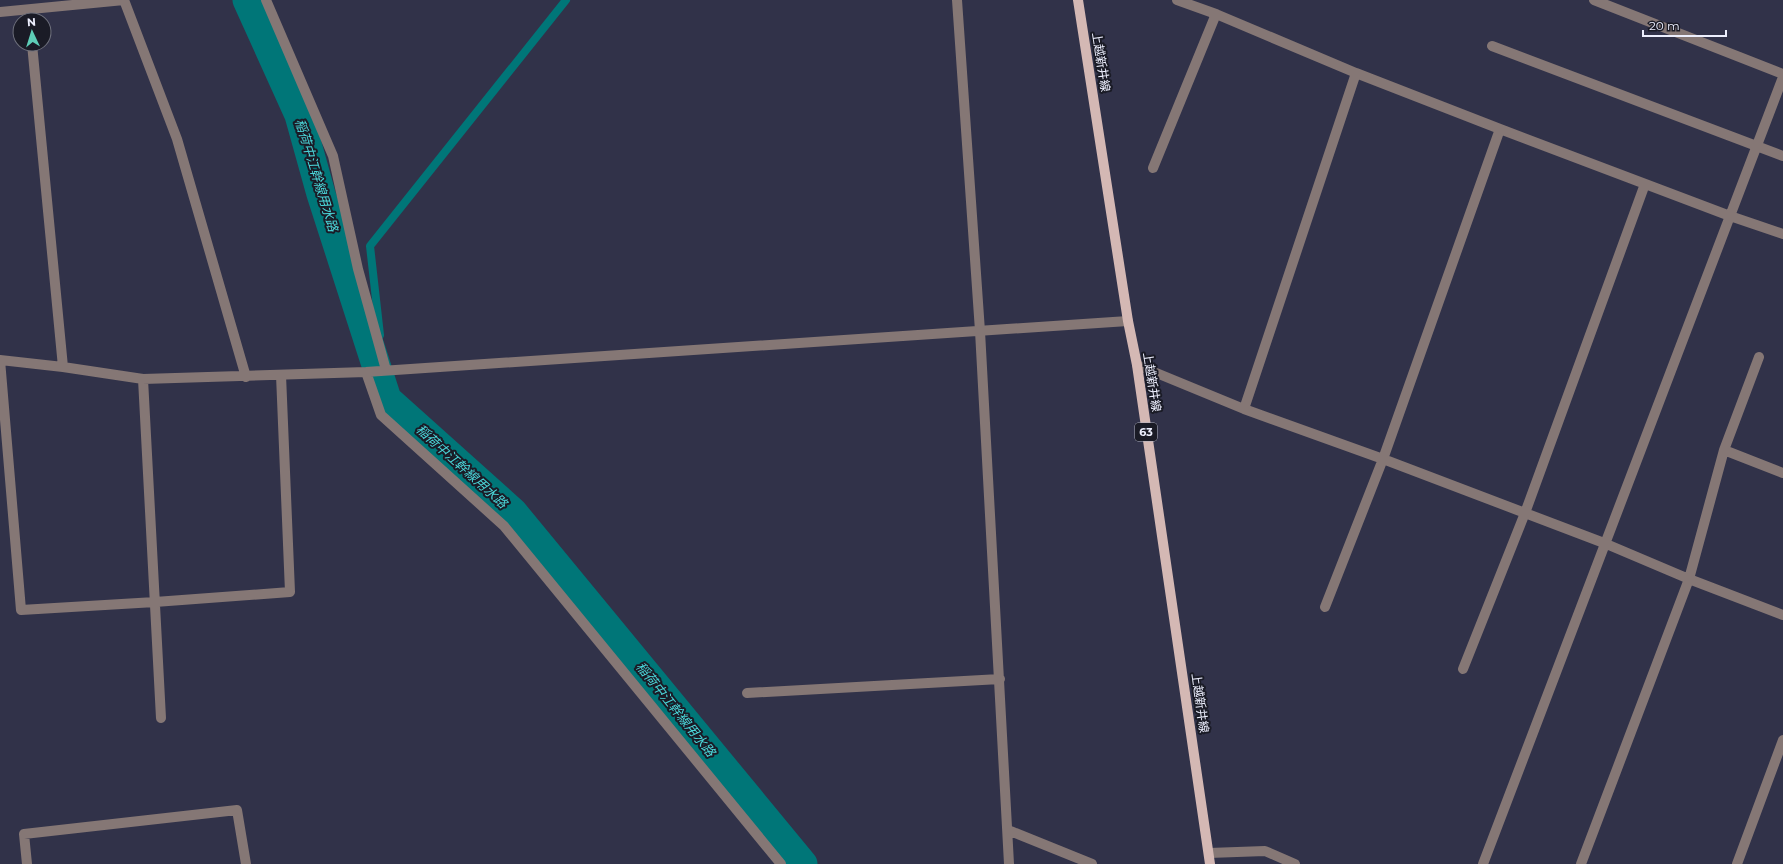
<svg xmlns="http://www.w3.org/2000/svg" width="1783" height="864" font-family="Montserrat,'Noto Sans JP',sans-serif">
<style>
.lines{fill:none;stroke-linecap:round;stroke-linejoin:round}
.stream{stroke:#007678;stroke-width:8}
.canal{stroke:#007678;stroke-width:29}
.minor{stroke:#857775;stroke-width:10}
.major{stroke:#d4b8b4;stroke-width:10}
.labels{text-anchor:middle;stroke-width:4;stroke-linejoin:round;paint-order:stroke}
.shield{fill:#1a1b26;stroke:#aeafbd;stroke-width:1}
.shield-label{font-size:11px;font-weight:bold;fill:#edeffe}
.street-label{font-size:12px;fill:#edeffe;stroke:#1a1b26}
.water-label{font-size:13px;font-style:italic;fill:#4bd7da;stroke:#1a1b26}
</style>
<rect width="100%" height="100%" fill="#313249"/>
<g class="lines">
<path class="stream" d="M380,335L370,246L566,0
M383,366L387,399"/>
<path class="canal" d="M247,0L299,115L321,194L387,399L513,512L803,864"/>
<path class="minor" d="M266,0L333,156L358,269L386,370
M957,0L980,331L1009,864
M1177,0L1216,14L1356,73L1500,129L1730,216L1783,234
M1594,0L1783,74
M29,10L30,20
M0,12L124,0L177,139L246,377
M32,44L63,367
M1492,46L1783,156
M1153,168L1216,14
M0,360L63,367L143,379L366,372L1128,321
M0,360L21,610L155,602L290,592L281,375
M1137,365L1244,409L1383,459L1604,543L1689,579L1783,615
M366,372L381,415L504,526L781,864
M143,379L161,718
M1244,409L1356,73
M1724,450L1783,473
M1325,607L1383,459L1500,129
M1463,669L1525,513L1645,184
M747,693L1000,679
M1008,830L1092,864
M1209,853L1265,851L1295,864
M27,864L24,834L237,810L246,864
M1483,864L1783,77
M1581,864L1689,579L1724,450L1759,357
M1737,864L1783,740"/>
<path class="major" d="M1078,0L1128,321L1137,365L1210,864"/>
</g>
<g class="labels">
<rect class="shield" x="1135" y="423" width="22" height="18" rx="3"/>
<g class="shield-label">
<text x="1146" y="436">63</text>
</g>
<g class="street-label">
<text transform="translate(1101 62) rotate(81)" y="4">上越新井線</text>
<text transform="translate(1152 382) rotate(81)" y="4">上越新井線</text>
<text transform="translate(1200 703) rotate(82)" y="4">上越新井線</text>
</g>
<g class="water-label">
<text transform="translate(317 175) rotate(73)" y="5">稲荷中江幹線用水路</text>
<text transform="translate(462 466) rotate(42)" y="5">稲荷中江幹線用水路</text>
<text transform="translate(676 709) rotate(51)" y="5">稲荷中江幹線用水路</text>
</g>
</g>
<g transform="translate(32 32) rotate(356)"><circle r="19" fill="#1a1b26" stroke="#6e707c"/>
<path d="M0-3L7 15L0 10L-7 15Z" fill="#5eceb8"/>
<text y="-6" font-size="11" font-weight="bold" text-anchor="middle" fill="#edeffe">N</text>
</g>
<path d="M1643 30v6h83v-6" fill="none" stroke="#edeffe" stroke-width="2"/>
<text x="1649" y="30" font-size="12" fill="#edeffe" stroke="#1a1b26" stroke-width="3" paint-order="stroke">20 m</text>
</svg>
